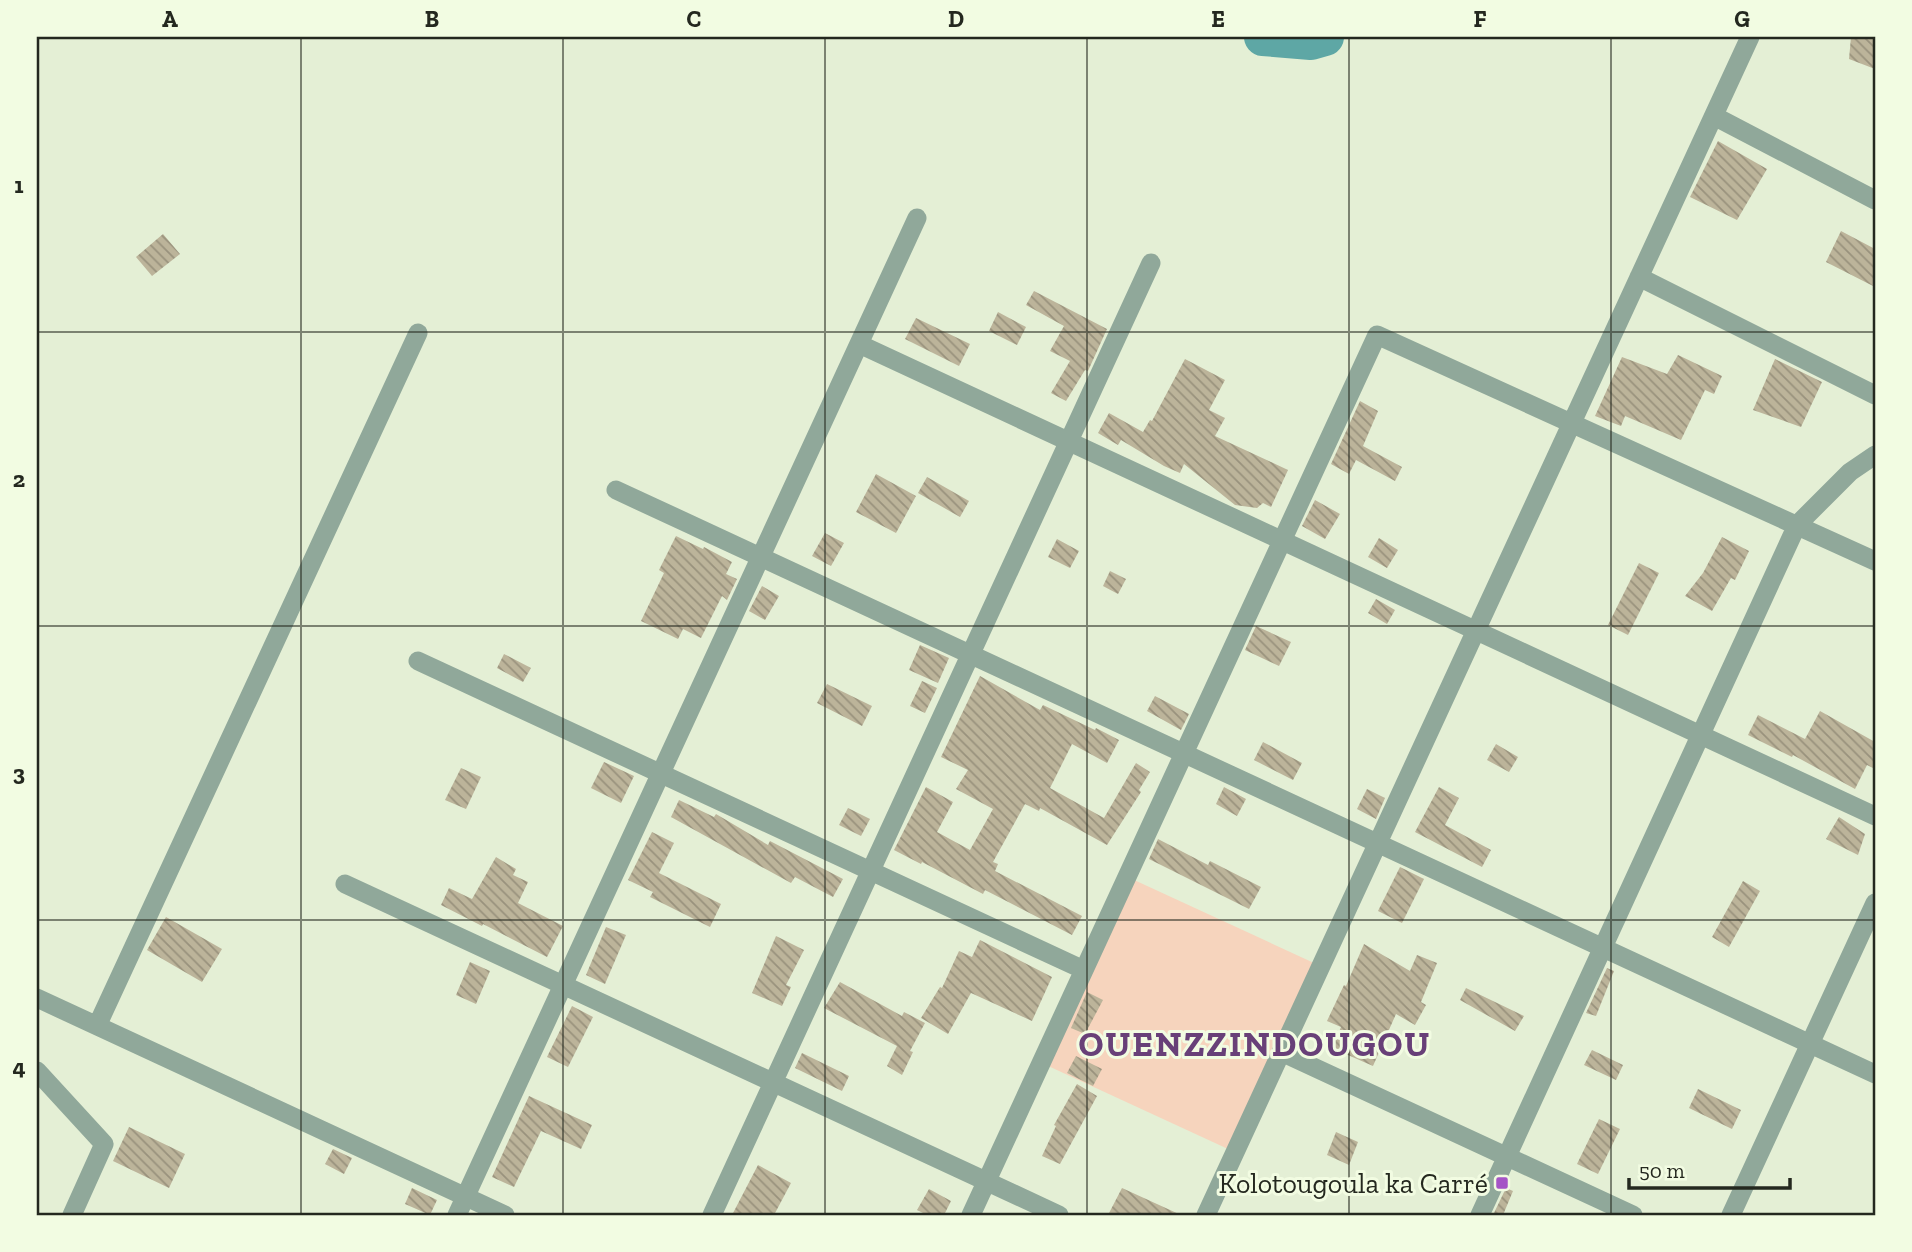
<svg xmlns="http://www.w3.org/2000/svg" width="1912" height="1252" font-family="'Zilla Slab',serif">
<style>
.garden{fill:#f6d4bd}
.lines{fill:none;stroke-linecap:round;stroke-linejoin:round}
.river{stroke:#5ea7a5;stroke-width:38}
.building{fill:url(#building-back-hatch)}
.minor{stroke:#90a89a;stroke-width:19}
.grid{fill:none;stroke:#24281f;stroke-width:2;stroke-opacity:0.55}
.poi-dot{fill:#a555c6;stroke:#f2fce2;stroke-width:2.5}
.labels{text-anchor:middle;stroke-width:6;stroke-linejoin:round;paint-order:stroke}
.poi-label{font-size:28px;fill:#24281f;stroke:#f2fce2;text-anchor:end}
.district-label{font-size:35px;font-weight:bold;letter-spacing:2px;fill:#684078;stroke:#f2fce2}
.neatline{fill:none;stroke:#24281f;stroke-width:2.5}
.grid-label{font-size:23px;text-anchor:middle;font-weight:bold;fill:#24281f}
</style>
<defs>
<pattern id="building-back-hatch" width="6" height="6" patternUnits="userSpaceOnUse" patternTransform="scale(1.75)"><rect width="6" height="6" fill="#bcb49a"/><path d="M-1 5l2 2M0 0l6 6M5-1l2 2" fill="none" stroke="#99927d"/></pattern>
</defs>
<rect width="100%" height="100%" fill="#e4efd5"/>
<path class="garden" d="M1132,879L1314,963L1228,1149L1046,1065Z"/>
<g class="lines">
<path class="river" d="M1263,37L1311,41L1325,37"/>
</g>
<path class="building" d="M1851,37H1875V69L1849,59Z
M1718,141L1767,169L1737,220L1690,197Z
M1841,231L1875,249V287L1826,262Z
M163,234L180,254L152,276L136,257Z
M1034,291L1107,329L1088,371L1085,370L1066,401L1051,393L1070,361L1050,351L1064,326L1026,305Z
M998,312L1026,327L1017,345L989,331Z
M916,318L970,344L959,366L905,339Z
M1678,355L1722,376L1714,394L1705,390L1681,440L1625,416L1621,426L1595,416L1622,357L1667,374Z
M1185,359L1225,380L1209,410L1225,418L1215,436L1288,470L1271,507L1263,503L1257,508L1235,505L1184,464L1180,473L1164,466L1121,440L1118,445L1098,433L1109,413L1143,432L1150,420L1152,421Z
M1775,359L1822,382L1801,427L1753,410Z
M1360,401L1378,411L1363,446L1402,467L1395,481L1356,460L1349,474L1331,464Z
M876,474L916,496L896,533L856,512Z
M927,477L969,501L960,517L918,493Z
M1315,500L1340,514L1325,539L1302,526Z
M825,533L844,543L831,566L812,556Z
M676,536L703,549L704,547L732,562L726,574L737,579L727,600L722,596L701,638L683,629L678,639L641,621L664,573L659,570Z
M1722,537L1749,551L1735,580L1731,578L1712,611L1685,596L1703,573Z
M1379,538L1398,550L1387,568L1368,557Z
M1057,539L1079,551L1070,568L1048,557Z
M1639,563L1659,573L1628,635L1608,625Z
M1110,571L1126,579L1118,594L1103,586Z
M762,586L779,596L765,620L749,611Z
M1376,599L1395,610L1387,624L1368,613Z
M1256,626L1291,642L1279,666L1245,650Z
M920,645L949,658L938,683L909,670Z
M504,654L531,668L523,682L497,668Z
M980,676L1040,710L1043,705L1095,730L1096,728L1119,740L1107,763L1072,744L1050,788L1104,818L1136,763L1150,772L1139,790L1141,792L1107,845L1040,808L1039,811L1025,804L993,862L998,864L995,871L1082,916L1072,935L985,890L983,894L922,862L921,864L894,850L926,787L953,802L937,832L970,850L993,809L956,789L968,770L941,757Z
M922,681L937,688L925,713L910,706Z
M827,684L872,706L862,726L817,703Z
M1155,696L1189,714L1181,730L1147,711Z
M1820,711L1875,742V769L1867,765L1855,789L1793,755L1792,757L1748,735L1758,715L1805,739Z
M1263,742L1302,763L1293,780L1254,760Z
M1496,744L1518,757L1509,772L1487,760Z
M604,762L634,776L621,803L591,788Z
M461,768L481,777L466,809L445,800Z
M1224,787L1246,799L1237,816L1216,804Z
M1439,787L1459,798L1445,825L1491,850L1482,867L1415,832Z
M1367,789L1385,798L1376,819L1357,809Z
M679,800L714,817L716,814L768,845L770,841L843,879L833,897L795,877L791,883L671,817Z
M848,808L870,819L861,836L839,825Z
M1839,817L1865,834L1858,855L1826,839Z
M652,832L674,843L659,873L721,904L710,927L650,897L653,892L628,880Z
M1158,839L1208,865L1210,861L1261,887L1249,909L1149,859Z
M496,857L516,869L513,875L528,882L518,903L563,926L547,957L483,924L482,926L441,905L449,888L472,899Z
M1400,867L1424,879L1402,923L1378,911Z
M1743,881L1760,891L1729,947L1712,937Z
M166,917L222,949L202,982L147,950Z
M606,927L626,935L605,984L586,975Z
M776,936L804,950L786,985L791,987L782,1006L752,993Z
M980,940L1052,977L1032,1021L971,993L948,1034L921,1018L940,987L942,988L959,951L972,957Z
M1364,944L1410,971L1417,955L1437,963L1421,1002L1426,1005L1415,1025L1396,1014L1373,1066L1332,1048L1341,1027L1327,1021L1344,985L1346,986Z
M470,962L490,971L476,1004L456,995Z
M1607,968L1614,971L1596,1016L1586,1013Z
M840,982L902,1016L904,1012L925,1023L910,1051L913,1052L902,1075L887,1066L897,1046L824,1008Z
M1466,988L1524,1016L1515,1031L1460,1000Z
M1087,992L1103,1000L1085,1034L1071,1028Z
M572,1006L593,1017L568,1067L547,1057Z
M1592,1050L1623,1065L1616,1080L1584,1065Z
M802,1053L849,1076L842,1091L795,1068Z
M1076,1056L1102,1069L1093,1086L1067,1073Z
M1077,1084L1097,1096L1060,1164L1042,1156L1056,1126L1054,1125Z
M1698,1089L1741,1110L1732,1129L1689,1108Z
M529,1096L592,1125L581,1149L541,1131L514,1187L492,1177Z
M1599,1119L1620,1129L1598,1174L1577,1164Z
M129,1127L185,1154L169,1188L113,1161Z
M1336,1132L1358,1142L1349,1165L1327,1155Z
M333,1149L352,1158L344,1174L325,1164Z
M758,1165L791,1183L774,1215H732Z
M412,1188L437,1200L430,1215L405,1204Z
M1122,1188L1181,1215H1108Z
M1506,1188L1513,1191L1503,1215H1493Z
M929,1189L951,1201L944,1215H927L917,1210Z"/>
<g class="lines">
<path class="minor" d="M1714,116L1875,200
M1639,277L1875,395
M859,344L1875,816
M616,490L1875,1074
M418,661L1084,970
M345,884L1059,1215
M37,998L505,1215
M97,1026L418,333
M1281,1052L1633,1215
M37,1071L104,1144L72,1215
M457,1215L917,218
M712,1215L1151,263
M971,1215L1377,335L1875,561
M1206,1215L1750,37
M1480,1215L1797,525L1850,472L1875,455
M1731,1215L1875,903"/>
</g>
<path class="grid" d="M301,37V1215M563,37V1215M825,37V1215M1087,37V1215M1349,37V1215M1611,37V1215M37,332H1875M37,626H1875M37,920H1875"/>
<rect class="poi-dot" x="1495" y="1176" width="14" height="14" rx="3.5"/>
<g class="labels">
<g class="poi-label">
<text x="1488" y="1193">Kolotougoula ka Carré</text>
</g>
<g class="district-label">
<text x="1255" y="1056">OUENZZINDOUGOU</text>
</g>
</g>
<rect width="1912" height="1252" fill="none" stroke="#f2fce2" stroke-width="77"/>
<path d="M1629 1178v10h161v-10" fill="none" stroke="#24281f" stroke-width="3.5"/>
<text x="1639" y="1178" font-size="21" fill="#24281f" stroke="#f2fce2" stroke-width="5" paint-order="stroke">50 m</text>
<rect x="38" y="38" width="1836" height="1176" class="neatline"/>
<g class="grid-label">
<text x="170" y="27">A</text>
<text x="432" y="27">B</text>
<text x="694" y="27">C</text>
<text x="956" y="27">D</text>
<text x="1218" y="27">E</text>
<text x="1480" y="27">F</text>
<text x="1742" y="27">G</text>
<text x="19" y="193">1</text>
<text x="19" y="487">2</text>
<text x="19" y="781">3</text>
<text x="19" y="1075">4</text>
</g>
</svg>
